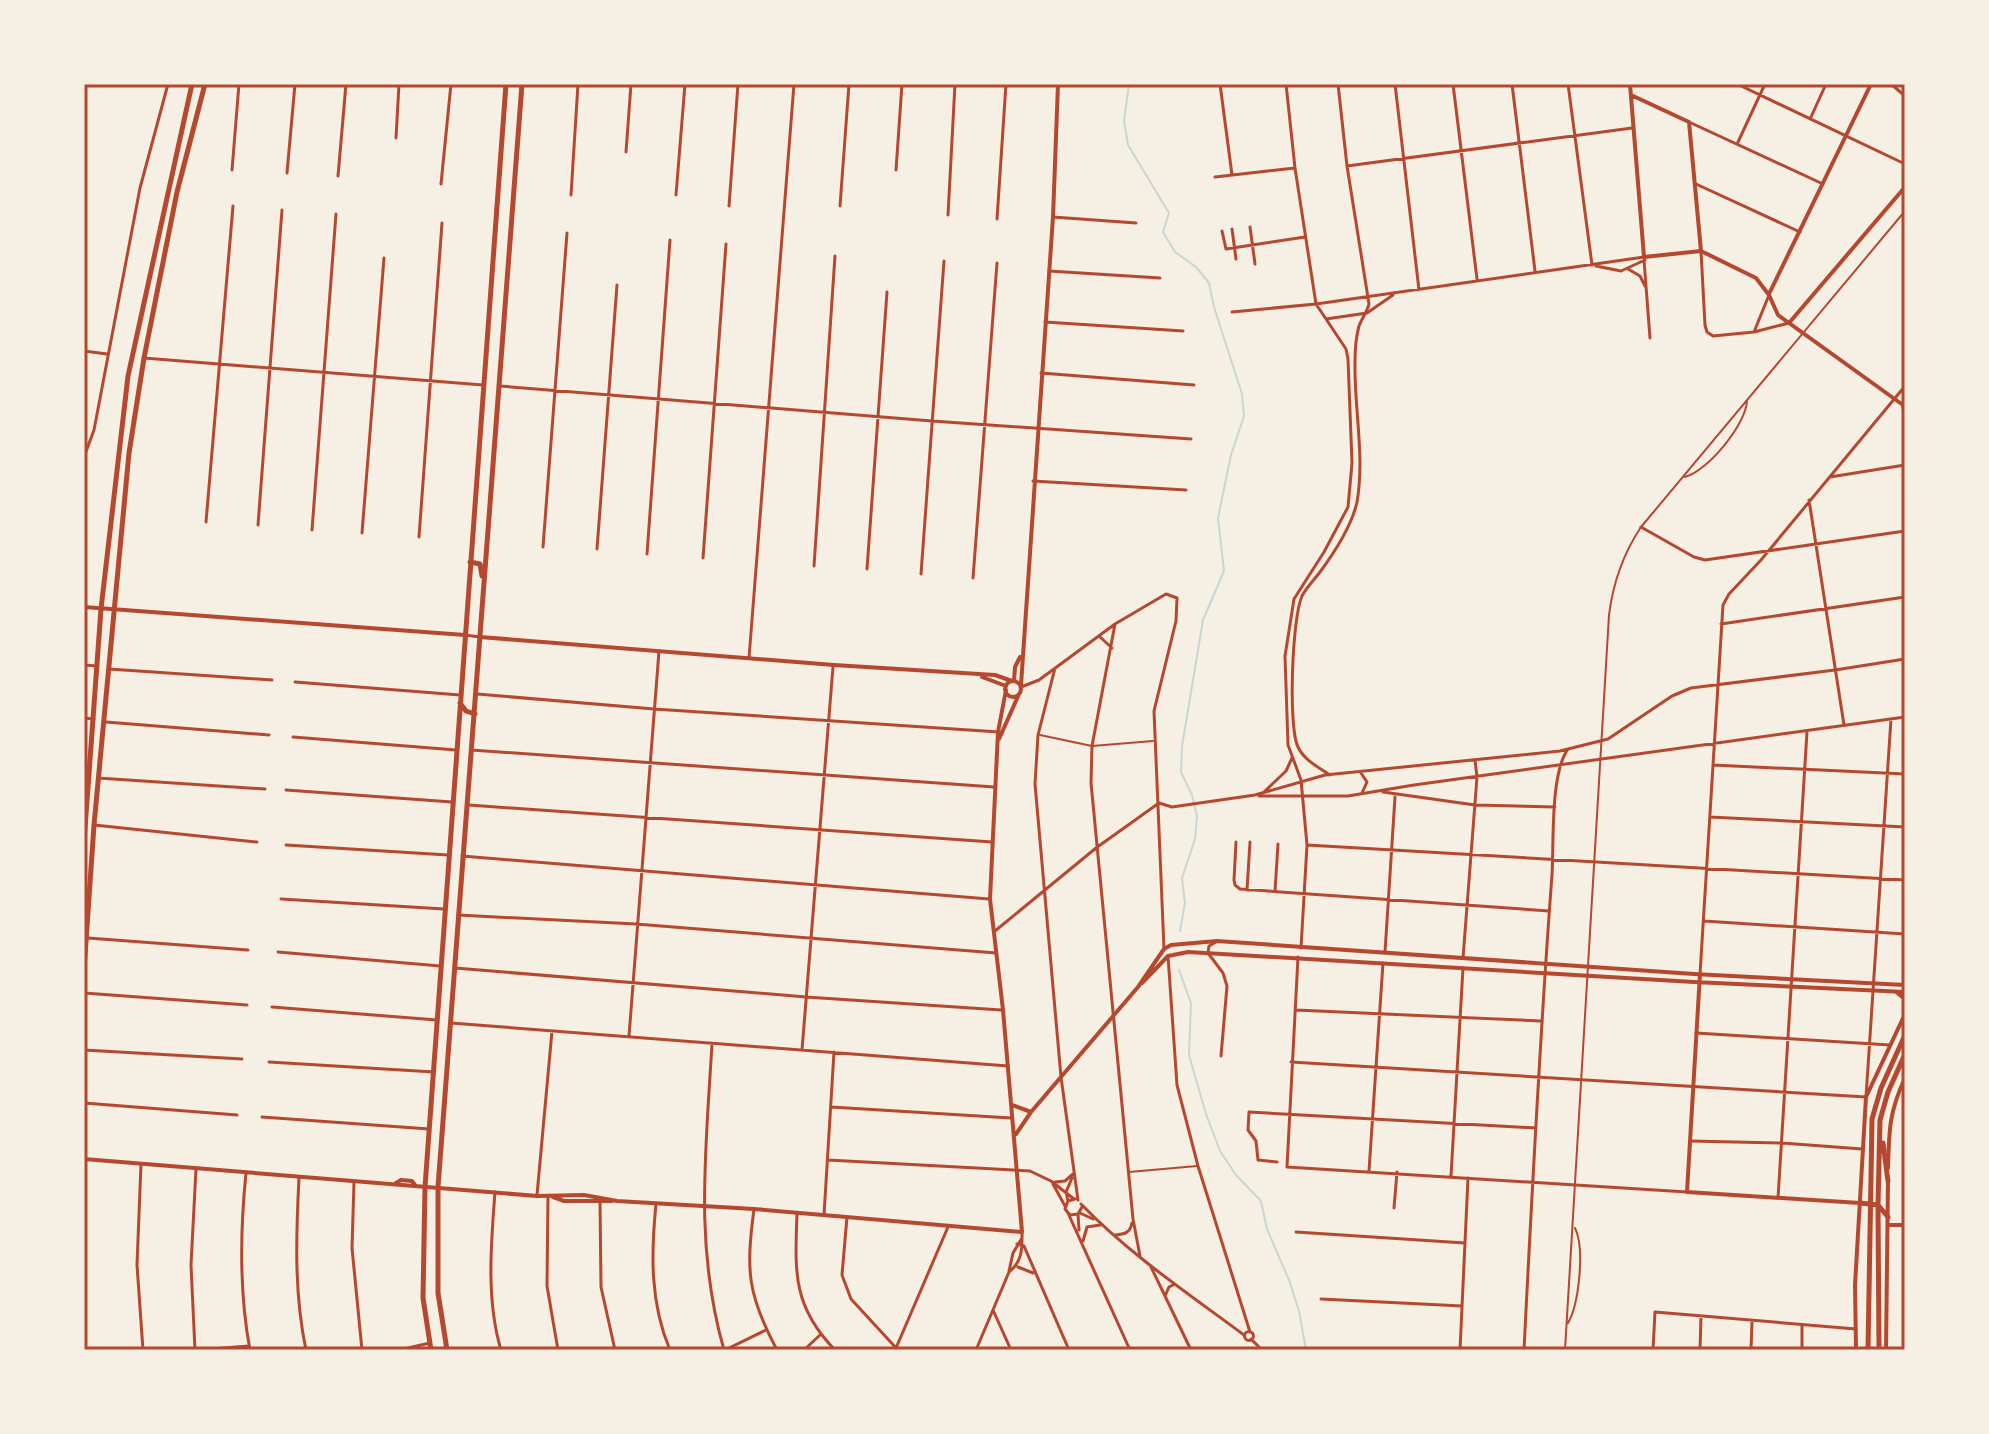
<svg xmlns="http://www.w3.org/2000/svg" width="1989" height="1434" font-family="Signika,sans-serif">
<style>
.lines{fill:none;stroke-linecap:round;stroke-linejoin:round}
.stream{stroke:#c9d6d2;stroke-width:2}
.service{stroke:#b5482f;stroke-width:2}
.minor{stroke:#b5482f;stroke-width:3}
.tertiary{stroke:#b5482f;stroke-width:4}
.secondary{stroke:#b5482f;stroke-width:5}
.primary{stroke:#b5482f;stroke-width:5}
.neatline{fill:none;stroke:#b5482f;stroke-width:3}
</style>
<rect width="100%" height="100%" fill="#f6efe4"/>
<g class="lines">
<path class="stream" d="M1129,84L1124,121L1128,145L1169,213L1163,232L1175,252L1196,267L1209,283L1214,307L1242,394L1244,416L1231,455L1218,518L1224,571L1203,620L1182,746L1181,772L1192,795L1197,816L1195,839L1182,878L1185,903L1180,931
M1179,970L1191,1003L1189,1055L1206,1114L1220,1151L1236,1175L1261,1201L1267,1229L1289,1280L1299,1311L1306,1350"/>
<path class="service" d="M1685,477C1708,471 1746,424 1747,401
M1040,735L1092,746L1153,741
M1129,1172L1197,1166
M1568,1323C1579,1304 1585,1248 1575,1228
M1565,1350L1609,615C1613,583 1623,554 1641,527L1905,211"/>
<path class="minor" d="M1220,84L1232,175
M1286,84L1295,168L1316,304L1346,349L1348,359L1352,463L1348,507L1324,552L1294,599L1285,656L1288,745L1301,780L1307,845L1301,948
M1395,84L1419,290
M1453,84L1477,279
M1512,84L1535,271
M1568,84L1592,265
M1737,84L1905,164
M1891,84L1905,96
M1811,117L1826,84
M1689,122L1823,184
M396,138L399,84
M1738,142L1765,84
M626,152L631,84
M1347,166L1632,128
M232,170L239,84
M896,170L902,84
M287,173L295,84
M338,176L346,84
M1215,177L1295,168
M441,184L451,84
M1696,184L1800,232
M571,195L578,84
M676,195L685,84
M729,206L738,84
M840,206L849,84
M948,215L955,84
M1053,217L1136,223
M997,219L1006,84
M1250,227L1255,264
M1232,229L1236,259
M1222,231L1226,249L1305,237
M1701,251L1705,325L1707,332L1713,336L1754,332L1769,295
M1644,260L1650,338
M1596,266L1621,271L1645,260
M1628,269L1640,276L1645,286
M1049,271L1160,278
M1232,312L1316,304L1644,257
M1326,319L1367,313L1393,295
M1045,322L1183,331
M1754,332L1789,323
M84,351L107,354
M144,358L483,385
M1041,373L1194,385
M500,386L932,421L1191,439
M84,457L94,430L140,188L168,84
M1830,477L1905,465
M1033,481L1186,490
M1809,500L1844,725
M206,522L233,206
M258,525L282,210
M1641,527L1694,557L1705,560L1905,531
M312,530L336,214
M362,533L384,258
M419,537L442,223
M543,547L567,233
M597,549L617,285
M647,554L670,240
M703,558L726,244
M814,566L835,256
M867,569L887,292
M921,574L944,261
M973,578L997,263
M1115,624L1092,746L1091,783L1133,1219L1140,1256
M1721,624L1905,597
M465,635L480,637
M1100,637L1112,648
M749,658L794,84
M84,665L97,666
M1055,668L1038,735L1035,784L1061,1077L1078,1200
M109,669L272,680
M295,682L460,695
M1021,687L1039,680L1115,624L1166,594L1177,598L1176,621L1154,711L1164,949
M477,694L654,709L999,732
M84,718L94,719
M106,722L269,735
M293,737L456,750
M471,750L994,787
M1713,765L1905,774
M1361,773L1367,782L1362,793
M1330,775C1318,767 1304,760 1298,747C1288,727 1292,618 1302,596C1306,588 1314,580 1320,572C1334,553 1352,525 1357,502C1365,456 1354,408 1355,362C1355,350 1356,337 1359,326C1362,318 1367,312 1369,304L1347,166L1338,84
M98,778L265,789
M286,790L452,802
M1264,792L1286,771L1292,758
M1383,792L1475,805L1555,807
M1259,796H1348L1414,785L1905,717
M1159,803L1172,807L1255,795L1325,775L1560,751L1608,739L1672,696L1691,688L1835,670L1905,659
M469,805L992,842
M1710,817L1905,827
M94,825L257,842
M1236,842L1234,880L1235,885L1240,889L1549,911
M286,845L448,855
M1307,845L1905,880
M462,856L989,899
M1247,890L1250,842
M1275,891L1278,844
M281,899L444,909
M458,915L636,924L996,953
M1704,921L1905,934
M995,931L1096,848L1159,803
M88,938L248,950
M1216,942L1209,946L1208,953L1223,973L1227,986L1221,1056
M278,952L440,966
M1385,952L1395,797
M1168,956L1177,1085L1198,1166L1250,1332
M1298,957L1287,1167L1687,1192
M1463,958L1477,777L1475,760
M455,968L806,997L1001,1010
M1700,974L1723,605L1729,594L1761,560L1905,386
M84,993L247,1005
M272,1007L437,1020
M1296,1010L1540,1021
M451,1023L1008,1066
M1696,1033L1890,1045
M629,1036L659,651
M712,1043C706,1151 694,1245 724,1350
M84,1050L242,1059
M802,1050L833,667
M269,1062L434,1072
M1291,1062L1866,1097L1891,719
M84,1103L237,1115
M831,1107L1011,1118
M262,1117L429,1129
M1690,1141L1782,1143L1862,1149
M828,1160L1030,1171L1051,1181L1074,1199
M1277,1162L1258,1160L1256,1141L1248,1130L1249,1112L1536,1128
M141,1164L137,1265L143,1350
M1369,1171L1383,963
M246,1173C240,1232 239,1292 250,1350
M1451,1176L1463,968
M299,1178C296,1236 294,1293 306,1350
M354,1182L352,1248L362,1350
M1055,1182L1065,1181L1073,1174
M1053,1184L1065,1206
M495,1192C491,1244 486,1300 501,1350
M537,1195L552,1031
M548,1196L547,1286L558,1350
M1778,1198L1807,732
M1075,1199L1068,1201L1065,1209L1070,1215L1078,1214
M600,1200L601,1287L615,1350
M1068,1201L1066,1192L1072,1178
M656,1204C651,1254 650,1303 670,1350
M1081,1204C1129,1254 1189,1294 1244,1335
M1394,1208L1397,1172
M754,1209C746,1270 747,1294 777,1350
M797,1213C795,1271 792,1306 835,1350
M1068,1213L1130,1350
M1080,1213L1093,1219
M824,1215L834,1052
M847,1217L842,1275L851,1299L898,1350
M1079,1230L1078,1214L1082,1207
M1296,1232L1465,1243
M1115,1235C1125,1234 1130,1233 1132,1223
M1083,1241L1087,1227L1100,1225
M1017,1244L1024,1246L1069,1350
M1018,1267L1033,1273
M1151,1267L1191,1350
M1009,1271L1013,1253L1022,1238
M1165,1296L1169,1287L1175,1284
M1321,1299L1462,1306
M993,1310L1011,1350
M1244.5 1336a4.5 4.5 0 1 1 9 0a4.5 4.5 0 1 1-9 0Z
M1251,1339L1262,1350
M896,1348L948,1227
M195,1350L191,1265L196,1169
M197,1350L249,1346
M399,1350L430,1343
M725,1350L766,1330
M804,1350L820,1335
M976,1350L1009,1272C1023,1261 1022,1248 1022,1232
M1460,1350L1468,1178
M1524,1350C1532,1191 1540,1033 1552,875C1554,843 1550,774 1568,749
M1653,1350L1655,1312L1856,1329
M1700,1350L1701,1316
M1751,1350L1752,1321
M1802,1350V1326"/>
<path class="tertiary" d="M1630,84L1644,257L1701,251L1756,278L1769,295L1778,315L1903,405L1905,416
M1631,95L1689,122L1701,251
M1769,294L1871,84
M1789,323L1905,187
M84,607L465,635
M480,637L834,665L995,675L1012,681
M982,677L1006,686
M1014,681L1015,667L1020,657
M1005 689a8 8 0 1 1 16 0a8 8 0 1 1-16 0Z
M1021,685L1053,217L1058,84
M999,739L1019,694
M1700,974L1687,1192L1860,1203
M1142,983L1168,956L1188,952L1694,982L1905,992
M1896,992L1905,999
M1012,1105L1031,1112
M1016,1134L1031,1112L1138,987L1164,949L1171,945L1217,941L1694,974L1905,985
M84,1159L537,1196L584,1195L617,1201L754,1209L1022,1232L1003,1010L990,899L998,732L1006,690
M1888,1168C1889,1131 1889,1112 1905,1078
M396,1183L401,1180L412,1181L415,1185
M553,1197L564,1201H612
M1888,1225H1905
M1856,1350L1855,1285L1866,1097L1905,1014
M1886,1350L1888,1180"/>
<path class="secondary" d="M470,562L480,564L482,576
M460,703L466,711L475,714
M84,842L101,609L128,376L192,84
M84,970L94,825L129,453L144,358L177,192L205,84
M431,1350L423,1298L425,1187L506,84
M447,1350L438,1293V1187L522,84"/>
<path class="primary" d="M1883,1143L1888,1181
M1860,1203L1878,1205L1888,1217
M1868,1350L1872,1119L1881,1088L1905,1035
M1879,1350L1878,1205L1880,1120L1888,1092L1905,1054"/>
</g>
<rect width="1989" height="1434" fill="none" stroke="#f6efe4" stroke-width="172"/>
<rect x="86" y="86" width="1817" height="1262" class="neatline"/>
</svg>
